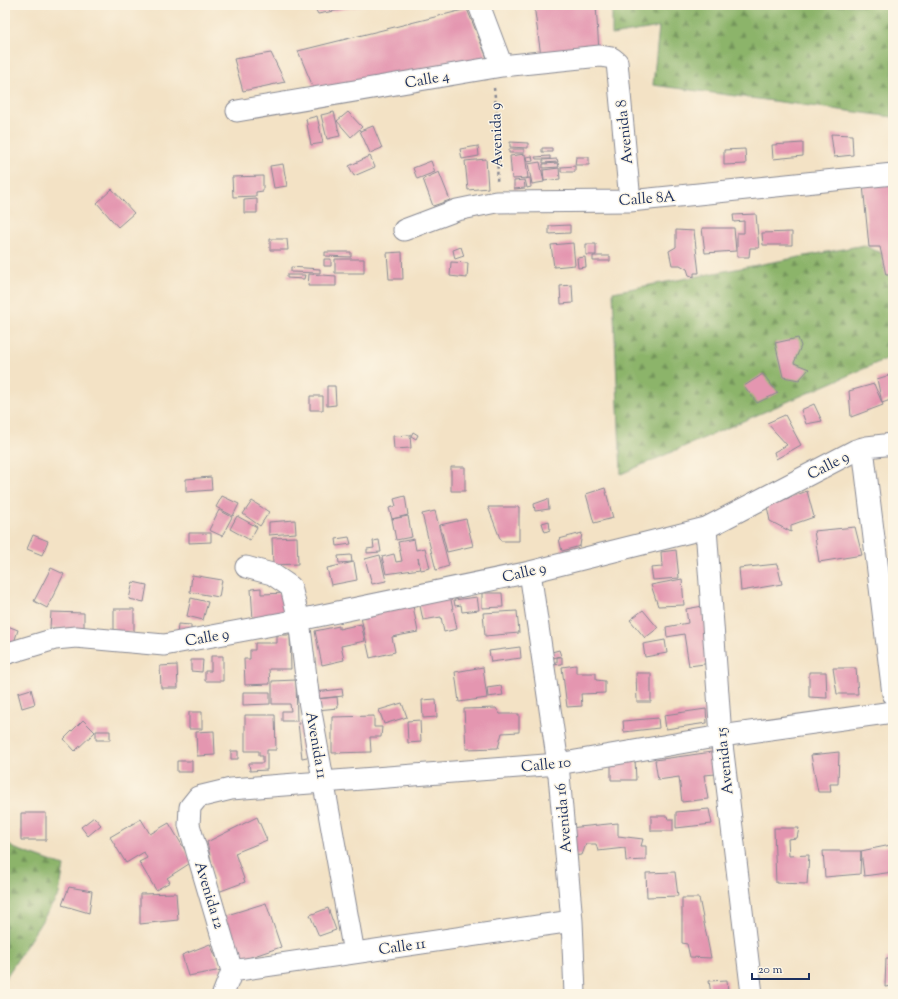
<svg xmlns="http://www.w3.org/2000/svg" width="898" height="999" font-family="'Sorts Mill Goudy',serif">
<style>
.forest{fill:url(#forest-firs);stroke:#547264}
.building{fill:#e496b0}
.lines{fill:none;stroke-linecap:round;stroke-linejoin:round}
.minor-casing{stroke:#878892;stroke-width:23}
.path{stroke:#878892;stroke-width:2.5;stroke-dasharray:3 3;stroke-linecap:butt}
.minor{stroke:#fff;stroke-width:21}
.labels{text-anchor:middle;stroke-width:3;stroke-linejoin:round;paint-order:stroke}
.street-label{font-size:15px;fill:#1b2f5e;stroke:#fcf5e5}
</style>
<defs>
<pattern id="forest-firs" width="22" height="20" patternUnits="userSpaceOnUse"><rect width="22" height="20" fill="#8cb46a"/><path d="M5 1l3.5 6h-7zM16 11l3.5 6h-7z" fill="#72935a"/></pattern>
</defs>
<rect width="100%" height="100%" fill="#fcf5e5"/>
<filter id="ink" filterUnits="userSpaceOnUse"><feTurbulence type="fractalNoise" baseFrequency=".025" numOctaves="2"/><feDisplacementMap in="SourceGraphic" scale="8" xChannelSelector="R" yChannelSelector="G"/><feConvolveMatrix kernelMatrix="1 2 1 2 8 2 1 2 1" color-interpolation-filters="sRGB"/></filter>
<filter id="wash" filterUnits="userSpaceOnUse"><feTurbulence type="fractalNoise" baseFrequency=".012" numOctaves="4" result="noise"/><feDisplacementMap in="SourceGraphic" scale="16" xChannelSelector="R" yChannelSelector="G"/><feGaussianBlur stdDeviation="0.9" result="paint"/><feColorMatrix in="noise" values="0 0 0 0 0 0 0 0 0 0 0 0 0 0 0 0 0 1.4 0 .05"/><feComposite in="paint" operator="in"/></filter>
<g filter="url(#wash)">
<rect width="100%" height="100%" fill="#f3e2c5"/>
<path class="forest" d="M612,5H893V117L653,85L659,27L612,35Z
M864,245L893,259V356L621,474L613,292Z
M5,840L13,848L64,866L59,894L5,979Z"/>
<g id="blocks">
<path class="building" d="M313,5H361V6L318,14Z
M534,5H596L599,51L541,56Z
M467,9L489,63L316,94L298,51Z
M271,53L285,82L243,91L234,59Z
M334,112L340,136L327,139L321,115Z
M348,112L362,127L351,137L337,121Z
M317,116L323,143L311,145L306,119Z
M373,126L382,148L370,153L360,131Z
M831,134L852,135L853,155L834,157Z
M510,142L528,143V148L510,147Z
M803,143V156L773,159L772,145Z
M478,146L479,156L462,159L460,149Z
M542,148H552V152H542Z
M509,149H524V153H509Z
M745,149L746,164L724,165V150Z
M525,154L528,178L512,179L510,156Z
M370,156L375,167L354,176L349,166Z
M532,156L533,161L527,162L526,157Z
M550,156V159H536L535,157Z
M576,157H589V165H575Z
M486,159L488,188L468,190L465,161Z
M557,159L558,162L543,163V160Z
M431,161L435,172L417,179L413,168Z
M540,162L544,182L532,184L528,164Z
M558,163L559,167L543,168V164Z
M283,164L287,186L274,188L270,166Z
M575,166V172H561V167Z
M559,168L560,179L544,181L543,170Z
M439,172L450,200L433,206L423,179Z
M263,176V191L256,192V196L233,197L232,177Z
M530,178L531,187L527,188L525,179Z
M524,180L525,188L514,189V181Z
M893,181V275H886L880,247H869L863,185Z
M112,189L134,213L118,227L97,203Z
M257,199V213H244V200Z
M756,214L759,248H750L749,257H737V233H744V221L734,222L733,215Z
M570,225V233L549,234V226Z
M702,228H734L736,251L705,253Z
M676,230L694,231L699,273H694V277L689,275L687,269L680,265H672L669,251L676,247Z
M792,232V245H763L762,233Z
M270,239H287L288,250H270Z
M573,243L575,265L554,267L551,245Z
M586,244H596V255H586Z
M461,247L464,256L455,259L453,250Z
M325,252H351V257L325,256Z
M402,252L403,279H389L387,253Z
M593,256H610V261H593Z
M585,257L586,267L578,268L577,258Z
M324,259H331V266H324Z
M335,259H364V273H335Z
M451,262L468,263L467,278L450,276Z
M291,267L320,269V273L291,272Z
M309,274L336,276V286H308Z
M287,275H305L304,279L287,278Z
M572,285L573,303L561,304L560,286Z
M798,338L801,346L794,363L809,369L799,380L783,377L775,343Z
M763,374L778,393L757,403L744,386Z
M893,374V399L882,403L877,379Z
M874,384L883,405L851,417L849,391Z
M327,386H335L336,405L327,406Z
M310,396H323V410H310Z
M814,404L822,421L806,424L801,410Z
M785,415L801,445L776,459L774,452L787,445L767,423Z
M413,432L418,435L416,439L411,436Z
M410,435L411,448L394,449L393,436Z
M451,467H465V491H451Z
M211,477L212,490L186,492V479Z
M605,488L613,518L594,523L586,494Z
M807,491L814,517L791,525V532L770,521L767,506Z
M222,496L239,504L233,516L216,507Z
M405,496L408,515L392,519L389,508L396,506L394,499Z
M548,499L549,509L535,511L534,504Z
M252,501L269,512L260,526L243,514Z
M488,507H519V541H501Z
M219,510L232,517L222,536L209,530Z
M435,511L449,566L436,570L422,514Z
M237,516L257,527L250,540L230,529Z
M408,516L412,537L396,540L392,519Z
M466,519L473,546L447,552L440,525Z
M295,520L296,533L269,535V522Z
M549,521L550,530L545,532L542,523Z
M855,527L862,555L819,562L814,531Z
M189,533H211V542L189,543Z
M582,533L580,546L562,551L559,539Z
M33,535L48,541L42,555L27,549Z
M297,537L298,564L273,565L272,538Z
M349,537L351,544L337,546L336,539Z
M414,539L416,550L425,548L430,568L421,570L418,558L420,569L386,574L382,557L394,554L396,562L402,561L398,542Z
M379,540L381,552L367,553V549L374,548L373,541Z
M676,550L679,578L653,580L651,568L662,567L661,552Z
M351,555L352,562L339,563L338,556Z
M380,555L386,581L372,584L365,559Z
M354,562L357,580L331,585L327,568Z
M777,564L782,584L741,591L739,568Z
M51,568L64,574L47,608L34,601Z
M192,575L222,580L219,597L190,592Z
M682,579L684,605L658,606L651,585Z
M133,582L147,585L144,602L129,599Z
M261,588V594L288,593L290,617L253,620L251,589Z
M482,593H502L503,607L482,608Z
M450,595L457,629L444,632L441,617L423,620L419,601Z
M477,597L479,610L462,612L461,605L455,606L454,600Z
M191,598L208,602L203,620L187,616Z
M413,606L418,632L392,637L395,652L370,658L360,613Z
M703,606L712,663L689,666L684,634L667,637L666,627L688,623L686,609Z
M114,609H134V632H114Z
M643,610L658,628L645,638L630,620Z
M517,611L519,633L485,636L483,613Z
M51,612L84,613V630L50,628Z
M178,624L191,625V636H177Z
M361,624L365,641L341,646L344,660L322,665L315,631L339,626V629Z
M5,625L18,630L11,652L5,649Z
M277,635H290L291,669H269L270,684L245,685L244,659H250V650H255V643H277Z
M665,640L667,653L645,657L643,644Z
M520,647L521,658L491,662L489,651Z
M559,650L561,656L549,659L548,653Z
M211,656H223V681H205V671H211Z
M557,657H562V664L551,665L550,662H557Z
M191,660H203L202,672L191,671Z
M177,665L178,688H161L160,666Z
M576,665V673H596V680L605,681V693L581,694L582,706L567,707L562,667Z
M483,667L487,698L459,702L455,672Z
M833,668H856L858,694H837Z
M809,672H826L827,698L809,697Z
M636,673H651V702H637Z
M296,680L297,721H282V711H291L290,704H272V681Z
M501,686L503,695L488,697L487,688Z
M31,689L35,704L22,708L18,693Z
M342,689L343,696L315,699V692Z
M243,692H270V704L243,705Z
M337,697L338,708L317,710L316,699Z
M436,699L437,717L423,718L422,700Z
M402,703L407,717L384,724L379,710Z
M496,708L500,714H519V732L502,733L498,748L466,749L464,709Z
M706,709L707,723L666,729L664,715Z
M189,712H202V729H189Z
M245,715H275L276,750H267V770L250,771L249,763H263V756H259V751H245Z
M374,716V727H382L381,737H370L371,752L332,753V717Z
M658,718L659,728L624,732L623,721Z
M83,720L95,732L75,751L64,739Z
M420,720L421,742L408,743L407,721Z
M308,722L312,756L302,758L298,723Z
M96,731H110V740H96Z
M214,731L215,755L197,756L196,732Z
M231,751H238V759H231Z
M712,752L716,774L704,775L708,799L682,802L679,777L658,780L655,760Z
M839,752L838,784H830L831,792H818L811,755Z
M611,759H635L636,780H611Z
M177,761H192V772H177Z
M709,809L712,824L676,828V812Z
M21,813H46V840H21Z
M651,816H667L668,819H673V831H651Z
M94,817L101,825L88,836L81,827Z
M257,817L267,840L235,853L245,882L218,892L207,842Z
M141,819L150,834L169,823L192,862L167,878L170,882L156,890L139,862L147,858L144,852L126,863L110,837Z
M618,823V836L643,839L641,846H646V860L626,861L625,848L598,851L596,844H586L582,855L569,856V828Z
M774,828H799L797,838L788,839L789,856L809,855L807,884L776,883Z
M891,845L893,872L864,876L861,851Z
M823,851H861L860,874L825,877Z
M675,872L678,896L647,897L646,873Z
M69,887L92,891L89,913L62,905Z
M176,893L178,920L140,924V894Z
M682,898H699L711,958L690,957L687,944L682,943Z
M266,903L281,947L239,961L224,916Z
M328,908L336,930L319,936L310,915Z
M210,944L222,970L188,976L182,955Z
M886,958H893V986L885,987Z
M727,980L728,993L711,994L709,981Z"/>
</g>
</g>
<g filter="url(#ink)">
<use href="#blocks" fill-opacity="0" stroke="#878892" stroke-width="1"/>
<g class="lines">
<g class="minor-casing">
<path id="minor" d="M479,5L502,66
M237,111L502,66L600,56L612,58L617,62L630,201
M404,230L457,210L496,202L630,201L893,174
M863,448L893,694
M706,528L721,736L752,994
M246,567L272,574L291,587L299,620L309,701L354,953
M530,572L558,764L572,921L575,994
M5,654L55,639L76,637L164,645L299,620L530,572L706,528L856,450L867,447L893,444
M232,971L572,921
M223,994L232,971L189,825L190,807L198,797L231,789L558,764L721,736L893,712"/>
</g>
<path class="path" d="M494,88L499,134L497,183"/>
<use href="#minor" class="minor"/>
</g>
</g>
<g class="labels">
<g class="street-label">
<text transform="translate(427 79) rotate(-10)" y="5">Calle 4</text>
<text transform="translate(624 132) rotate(-96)" y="5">Avenida 8</text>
<text transform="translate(496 135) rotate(-92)" y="5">Avenida 9</text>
<text transform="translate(647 198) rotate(-4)" y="5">Calle 8A</text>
<text transform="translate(828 465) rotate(-27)" y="5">Calle 9</text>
<text transform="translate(524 572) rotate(-13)" y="5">Calle 9</text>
<text transform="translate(207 637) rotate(-10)" y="5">Calle 9</text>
<text transform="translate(317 745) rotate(80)" y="5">Avenida 11</text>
<text transform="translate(724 761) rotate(-96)" y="5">Avenida 15</text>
<text transform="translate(546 764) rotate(-6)" y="5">Calle 10</text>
<text transform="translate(563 818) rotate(-95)" y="5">Avenida 16</text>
<text transform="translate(210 895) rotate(73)" y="5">Avenida 12</text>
<text transform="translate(402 946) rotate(-8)" y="5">Calle 11</text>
</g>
</g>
<rect width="898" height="999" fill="none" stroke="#fcf5e5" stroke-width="20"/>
<path d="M752 973v6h57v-6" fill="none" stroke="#1b2f5e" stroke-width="2"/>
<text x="758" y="973" font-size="12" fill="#1b2f5e" stroke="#fcf5e5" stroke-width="3" paint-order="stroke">20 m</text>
</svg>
